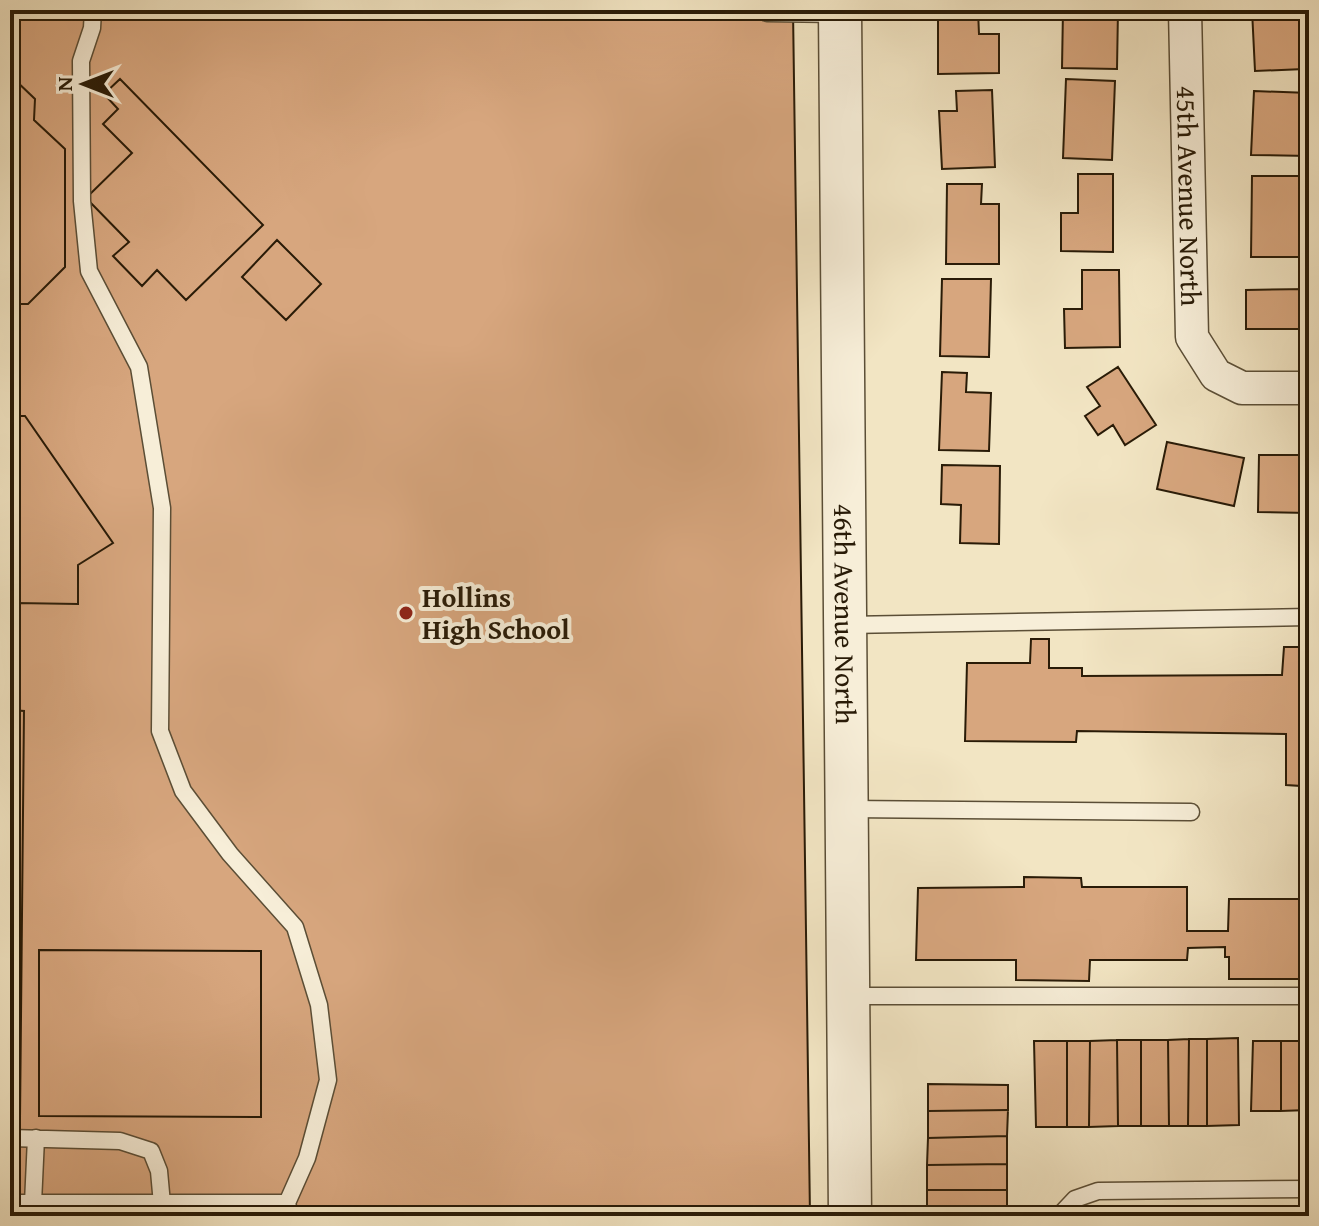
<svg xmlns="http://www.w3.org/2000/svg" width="1319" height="1226" font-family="'Gentium Book Plus',serif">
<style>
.building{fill:#d7a67e;stroke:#291b07;stroke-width:2}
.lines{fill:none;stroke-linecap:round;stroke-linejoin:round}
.service-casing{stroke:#5b4e36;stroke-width:19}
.minor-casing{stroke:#5b4e36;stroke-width:35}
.tertiary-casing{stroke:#5b4e36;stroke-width:45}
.service{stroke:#f7eed8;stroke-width:16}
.minor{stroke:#f7eed8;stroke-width:32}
.tertiary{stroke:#f7eed8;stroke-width:42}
.poi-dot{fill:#8f2418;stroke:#f7eed8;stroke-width:3}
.labels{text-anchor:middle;stroke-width:8;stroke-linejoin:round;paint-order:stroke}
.street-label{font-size:28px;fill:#291b07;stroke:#f7eed8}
.poi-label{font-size:28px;font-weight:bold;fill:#291b07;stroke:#f7eed8;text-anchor:start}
</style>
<rect width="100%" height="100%" fill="#f2e5c3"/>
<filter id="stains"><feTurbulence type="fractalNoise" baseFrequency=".0025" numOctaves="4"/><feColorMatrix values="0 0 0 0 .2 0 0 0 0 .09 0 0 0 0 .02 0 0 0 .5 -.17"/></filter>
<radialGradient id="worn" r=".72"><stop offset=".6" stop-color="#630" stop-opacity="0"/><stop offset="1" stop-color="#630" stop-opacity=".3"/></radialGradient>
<path class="building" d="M10,10H793L810,1216H10Z
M938,10H978L979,34H999V73L938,74Z
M1063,10H1118L1117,69L1062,68Z
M1252,10H1302L1304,69L1255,71Z
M10,36H13L12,77L35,99L34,120L65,149V267L28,304H10Z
M120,79L263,225L186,300L157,270L142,286L113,256L129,242L86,198L132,153L103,124L118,109L104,94Z
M1066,79L1115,81L1112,160L1063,158Z
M992,90L995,167L942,169L939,111H957L956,91Z
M1254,91L1309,93V156L1251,155Z
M1078,174H1113V252L1061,251V213H1078Z
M1252,176H1305L1304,257H1251Z
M947,184H982L981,204H999V264H946Z
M277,240L321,284L286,320L242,277Z
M1082,270H1119L1120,347L1065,348L1064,309H1082Z
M942,279H991L989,357L940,356Z
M1309,289V329H1246V290Z
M1118,367L1156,425L1125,445L1113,425L1098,435L1085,416L1100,406L1087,387Z
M942,372L967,373L966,392L991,393L989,451L939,450Z
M10,416H25L113,543L78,565V604L16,603L15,685H10Z
M1167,442L1244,458L1234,506L1157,489Z
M1259,455H1309V513L1258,512Z
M942,465L1000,466L999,544L960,543L961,505L941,504Z
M1308,626L1309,802H1302L1301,786L1286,785V734L1077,731L1076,742L965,741L967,663H1030L1031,639H1049V668H1082V676L1282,675L1284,647H1307Z
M10,710L24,711L20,1118H10Z
M1024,877L1081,878L1082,887H1187V931H1228L1229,899H1309V979H1229V957H1225V947L1188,948L1187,960H1090L1089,981L1016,980V960H916L918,888L1024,887Z
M39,950L261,951V1117L39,1116Z
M1238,1038L1239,1125L1207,1126V1039Z
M1189,1039H1207V1126H1188Z
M1189,1039L1188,1126H1169L1168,1040Z
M1117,1040H1141V1126H1118Z
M1117,1040L1118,1126L1089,1127L1090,1041Z
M1141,1040H1168L1169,1126H1141Z
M1034,1041H1067V1127H1036Z
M1067,1041H1090L1089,1127H1067Z
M1253,1041H1281V1111H1251Z
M1281,1041H1308V1110L1281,1111Z
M928,1084L1008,1085V1110L928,1111Z
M1008,1110L1007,1136L928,1138V1111Z
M1007,1136V1164L927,1165L928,1138Z
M1007,1164V1190H927V1165Z
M927,1190H1007V1216H927Z"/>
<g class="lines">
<g class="service-casing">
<path id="service" d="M93,10L92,28L81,61L82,201L89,271L139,367L162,508L160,731L183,791L230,854L295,927L319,1005L328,1080L307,1158L287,1203L290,1216
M764,10L767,13L840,14
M847,625L1309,617
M848,809L1191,812
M851,996H1309
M10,1138L120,1141L151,1151L159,1171L162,1204
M36,1138L33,1203H287
M10,1203H33V1216
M1059,1216L1075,1199L1098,1191L1309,1189"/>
</g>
<g class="minor-casing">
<g id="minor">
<path id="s1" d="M1185,10L1192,337L1216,375L1242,388H1309"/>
</g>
</g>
<g class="tertiary-casing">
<g id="tertiary">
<path id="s2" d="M840,10L850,1216"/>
</g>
</g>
<use href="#service" class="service"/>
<use href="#minor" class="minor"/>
<use href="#tertiary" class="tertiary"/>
</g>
<circle class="poi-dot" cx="406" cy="613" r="8"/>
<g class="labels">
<g class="street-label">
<text dy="10" stroke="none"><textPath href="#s1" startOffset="186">45th Avenue North</textPath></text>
<text dy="10" stroke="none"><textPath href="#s2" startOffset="604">46th Avenue North</textPath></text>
</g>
<g class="poi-label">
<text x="422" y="607">Hollins<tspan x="422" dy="32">High School</tspan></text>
</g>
</g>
<rect width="1319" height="1226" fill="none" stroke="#f2e5c3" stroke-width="40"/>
<rect x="12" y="12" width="1295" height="1202" fill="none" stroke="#291b07" stroke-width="4"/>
<rect x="20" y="20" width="1279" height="1186" fill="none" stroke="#291b07" stroke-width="2"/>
<g transform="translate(84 84) rotate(270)" stroke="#f7eed8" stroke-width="6" paint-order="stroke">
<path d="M0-6L14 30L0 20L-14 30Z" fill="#291b07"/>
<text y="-12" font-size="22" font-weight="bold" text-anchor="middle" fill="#291b07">N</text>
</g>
<rect width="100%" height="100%" filter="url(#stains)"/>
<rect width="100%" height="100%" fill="url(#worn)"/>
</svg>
